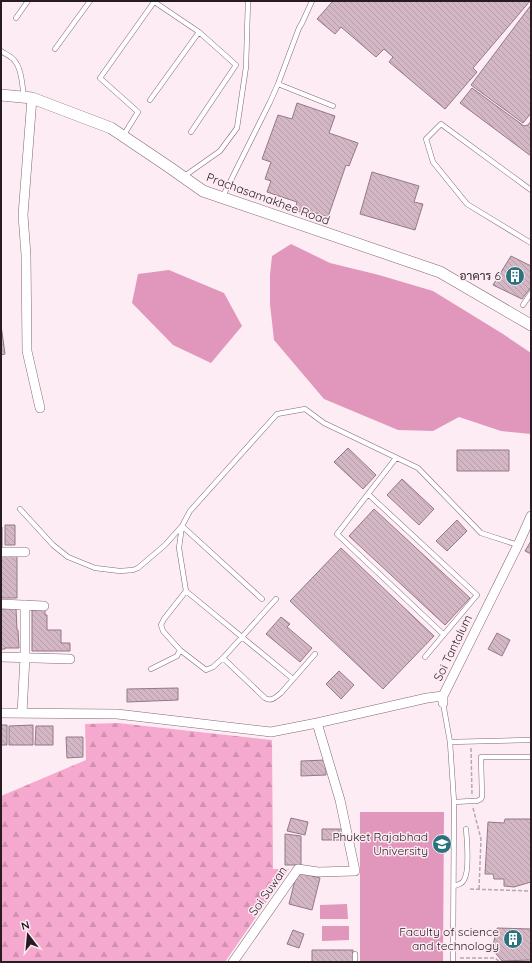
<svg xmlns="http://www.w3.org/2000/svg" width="532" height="963" font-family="Quicksand,Sarabun,sans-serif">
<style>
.forest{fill:url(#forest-firs)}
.water{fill:#e197bc}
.building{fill:url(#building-back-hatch);stroke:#937986}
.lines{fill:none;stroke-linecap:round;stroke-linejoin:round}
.service-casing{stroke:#826875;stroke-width:5.5}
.minor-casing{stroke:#826875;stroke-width:10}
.tertiary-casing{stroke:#826875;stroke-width:12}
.path{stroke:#b7a7ae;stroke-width:1.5;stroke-dasharray:4 2;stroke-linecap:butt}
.service{stroke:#fff;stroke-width:4.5}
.minor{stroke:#fff;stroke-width:9}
.tertiary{stroke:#fff;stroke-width:11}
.labels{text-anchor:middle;stroke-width:3;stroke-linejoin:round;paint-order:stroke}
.street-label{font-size:12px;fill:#271c21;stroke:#feecf4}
.poi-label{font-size:12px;fill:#271c21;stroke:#feecf4;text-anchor:end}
</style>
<defs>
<pattern id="forest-firs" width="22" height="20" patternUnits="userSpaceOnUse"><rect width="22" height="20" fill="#f5a9cf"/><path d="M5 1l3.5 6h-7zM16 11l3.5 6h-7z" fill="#d291b1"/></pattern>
<pattern id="building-back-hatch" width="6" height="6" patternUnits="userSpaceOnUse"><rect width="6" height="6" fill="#d4b7c5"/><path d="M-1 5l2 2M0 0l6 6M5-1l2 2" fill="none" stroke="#b69da9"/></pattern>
</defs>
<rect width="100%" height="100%" fill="#feecf4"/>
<path class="forest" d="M118,723L272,740L273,869H289L225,962H1V796L86,760L85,724Z"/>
<path class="water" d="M291,244L330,263L379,275L433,291L503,334L531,353V434L501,431L459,417L433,431L398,430L324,399L274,340L270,304V275L272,256Z
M169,270L224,293L242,326L211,363L173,345L132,303L138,274Z
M360,812H444L443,962H360Z
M347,904L348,919H320V905Z
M322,926H349V940L322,941Z"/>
<path class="building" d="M333,1H530L473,68L477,72L445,109L389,62L393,57L384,49L376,57L341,27L335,34L317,19Z
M531,5V113L523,123L471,85Z
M472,88L524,126L528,125L531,121V156L460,103Z
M297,103L335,116L329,133L358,143L349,166L346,165L328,217L307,210L305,214L295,210L297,202L267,192L271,181L265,179L271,162L262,159L278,115L292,119Z
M372,172L419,186L414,202L423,204L415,230L360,214Z
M511,256L531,266V287L522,299L493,285Z
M1,325L5,354L1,355Z
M348,448L376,475L363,489L334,462Z
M457,450H509V471H457Z
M402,479L434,509L419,525L387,495Z
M374,509L470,598L445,625L349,536Z
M457,520L467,531L447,551L436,541Z
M5,525H15V545H5Z
M1,527H2V548H1Z
M531,541V554L525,551Z
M341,548L434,636L383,689L290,601Z
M1,556H17V598H1Z
M16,608L17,630H18L19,648H5V649H1V609Z
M32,610H45V615H47V630H61V643H70V651H32Z
M281,617L290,624L287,627L312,648L300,662L266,634Z
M497,633L510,640L502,656L488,649Z
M339,671L354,685L341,699L326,684Z
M178,688V700L127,702V689Z
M1,725H7V745H1Z
M33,725V745H9V726Z
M36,726H53V745H35Z
M66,737H83V757L67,758Z
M326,760V775L301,776V761Z
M291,818L308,822L305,835L287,831Z
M505,819H531V882L514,887L504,886V879H494L493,874H485L488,822L504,823Z
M322,829H346V840H322Z
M285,834L301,836V865H285Z
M297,872L320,878L312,910L289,904Z
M497,928L531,929V960L502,961L492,949Z
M293,930L304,934L299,948L287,944Z
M312,950H353V962H312Z"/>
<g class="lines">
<g class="service-casing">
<path id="service" d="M153,1L199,32L236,65L191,132
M16,18L28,1
M55,49L90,1
M1,51C5,54 11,56 14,60C22,69 22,85 24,97
M278,84L299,28L302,23L312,1
M150,100L199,32
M123,136L138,112L100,78L154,2
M183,177L220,151L237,128L246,67L248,1
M531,190L441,124L426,139L433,162L467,204L531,243
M222,198L270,102L278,84L333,106
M523,305L531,293
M396,458L337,534L443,634
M368,494L477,595L425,657
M20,509L53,545L68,557L95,568L120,571L133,570L138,568L165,545L182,526L262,599
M186,591L293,679
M180,650L206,670L213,667L223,658L276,599
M223,658L265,698C271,702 276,697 281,693L315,654
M151,669L177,656L180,650L163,631L161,625L164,619L186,591L179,548L182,526L190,511L277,414L305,409L324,423L418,468L481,533L518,545
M443,703L450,742L454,802
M450,742L531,740
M454,886C458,885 462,884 464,880C470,870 467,841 466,829
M355,962V954
M453,962L454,802L472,801H477L481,799L482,797L481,757H531"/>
</g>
<g class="minor-casing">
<path id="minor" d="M32,98L23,215L26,255L27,351L40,408
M1,552H25
M1,604L44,606
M1,657L70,659
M443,703V696L518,545L531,516
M1,713L117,714L271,732L317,723L427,698L443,696
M22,713L25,657V605
M233,962L298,869L318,872L355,871L340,800L317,723"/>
</g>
<g class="tertiary-casing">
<path id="tertiary" d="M1,95L32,98L111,128L169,167L203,191L440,272L531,325"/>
</g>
<path class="path" d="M471,748L472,794
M473,808L481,839L479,889
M470,889L531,891
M460,958H495L500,962"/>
<use href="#service" class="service"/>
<use href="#minor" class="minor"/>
<use href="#tertiary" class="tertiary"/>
</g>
<defs>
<g id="building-disc" transform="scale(1)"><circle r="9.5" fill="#2a737d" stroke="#feecf4"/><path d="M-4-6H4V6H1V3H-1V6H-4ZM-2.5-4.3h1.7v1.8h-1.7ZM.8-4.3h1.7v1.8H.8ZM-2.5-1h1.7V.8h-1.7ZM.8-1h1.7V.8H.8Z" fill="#fff"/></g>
<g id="university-disc" transform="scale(1)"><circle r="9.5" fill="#2a737d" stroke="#feecf4"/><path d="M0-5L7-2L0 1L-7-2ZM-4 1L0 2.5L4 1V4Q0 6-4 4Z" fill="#fff"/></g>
</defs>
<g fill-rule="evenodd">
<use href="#building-disc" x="515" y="276"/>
<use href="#university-disc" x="442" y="844"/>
<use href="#building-disc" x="513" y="939"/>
</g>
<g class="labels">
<g class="street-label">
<text transform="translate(268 199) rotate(20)" y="4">Prachasamakhee Road</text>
<text transform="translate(453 648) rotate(-64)" y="4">Soi Tantalum</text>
<text transform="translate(268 891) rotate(-55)" y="4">Soi Suwan</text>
</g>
<g class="poi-label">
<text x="501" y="280">อาคาร 6</text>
<text x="428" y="841">Phuket Rajabhad<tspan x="428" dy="14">University</tspan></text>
<text x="499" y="936">Faculty of science<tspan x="499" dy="14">and technology</tspan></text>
</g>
</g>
<rect width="532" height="963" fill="none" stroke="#271c21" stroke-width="4"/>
<g transform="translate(28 935) rotate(344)" stroke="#feecf4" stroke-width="3" paint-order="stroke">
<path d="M0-3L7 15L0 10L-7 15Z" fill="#271c21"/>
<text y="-6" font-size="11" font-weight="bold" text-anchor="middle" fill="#271c21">N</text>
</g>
</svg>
